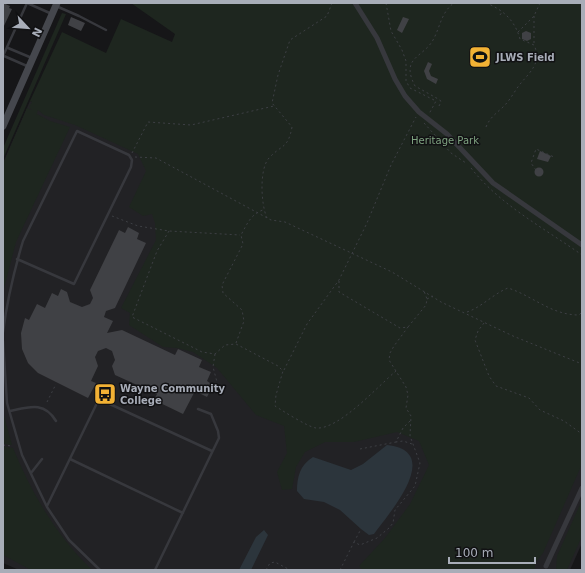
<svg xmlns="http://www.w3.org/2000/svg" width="585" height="573" font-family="'DejaVu Sans',sans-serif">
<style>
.built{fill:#222225}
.green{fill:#1e261f}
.water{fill:#2c353c}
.building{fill:#404145}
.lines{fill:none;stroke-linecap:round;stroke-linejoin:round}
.path{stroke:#3d3f44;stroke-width:1;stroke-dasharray:2 3;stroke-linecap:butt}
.lane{stroke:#37383d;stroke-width:2.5}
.street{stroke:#37383d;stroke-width:5}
.secondary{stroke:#45474d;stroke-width:7}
.labels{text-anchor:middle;stroke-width:3;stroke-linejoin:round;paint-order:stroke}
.poi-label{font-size:10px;font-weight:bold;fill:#a8adb8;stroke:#111113;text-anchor:start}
.park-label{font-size:10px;fill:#7fa381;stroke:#111113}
</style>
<rect width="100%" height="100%" fill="#161618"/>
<path class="built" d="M30,101L582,354V543L570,570H19L3,563V163Z"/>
<path class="green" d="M131,3H582V464L543,553L535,563V570H363L359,566L385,538L410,504L429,465L419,441L397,432L354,442H325L305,452L296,467L292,489L282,490L277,472L287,453L284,426L256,415L217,368L193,352L177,348L163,347L129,325L130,313L121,308L156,240L155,223L152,214L143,216L129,207L146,171L138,154L75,125L44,115L38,110L36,116L37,114L50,121L70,127L16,242L3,292V164L27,108L32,110L29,107L32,102L30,101L62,32L106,53L121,19L172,42L175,34Z
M62,13L66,14L3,159V148Z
M3,412L12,445L3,444Z
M3,446L13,448C32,494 56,535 92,570H31L3,555Z
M582,500V536L567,570H556L557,556Z"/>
<path class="water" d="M387,445C444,451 390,512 374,534L369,535L361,529L340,510L324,502L304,499L297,491C297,477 300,465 313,457L351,470L363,464Z
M264,530L268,535L251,570H239L256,537Z"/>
<path class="building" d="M3,3L10,6L9,8L12,9L3,28Z
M71,17L85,23L81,31L68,25Z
M403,17L409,19L402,33L397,30Z
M526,31L531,33V39L527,41L522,39V33Z
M428,62L432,64L429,71L431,76L438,79L436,84L427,79L424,71Z
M540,151L551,156L548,162L537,159Z
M534.5 172a4.5 4.5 0 1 1 9 0a4.5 4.5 0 1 1-9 0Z
M128,227L139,233L137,239L146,243L115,308L106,311L104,317L113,321L107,333L122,330L175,355L178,349L202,360L199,367L211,372L207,381L213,385L207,397L195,391L183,414L154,400L157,394L115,375L112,366L115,360L112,351L106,348L98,351L95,357L98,366L91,381L96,383L88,398L38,373L28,363L22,349L21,333L25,318L29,320L37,304L45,308L52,293L58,296L61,289L67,292L70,302L82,307L90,304L93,298L90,290L119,230L125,233Z"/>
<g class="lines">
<path class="path" d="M386,3L391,31L402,50L406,61V81L410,88L436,101L429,114
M500,15L502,12
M534,16V45
M518,32L534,16L540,3
M439,106L441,102L440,100L415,86C400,57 423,58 433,40C440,28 441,12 454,3
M424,123L451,153L466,163
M486,127C490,117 497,113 504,106C511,99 515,90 521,83C531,71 542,62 534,45L520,39C515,21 504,10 486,3
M132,153L148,122L191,125L274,106
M135,157L156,158L271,220L285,222L392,272L441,302L513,336L582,364
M471,168C500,205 544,228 582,255
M536,170L531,163L536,149L554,157
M112,216L138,226L169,231L240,235
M267,218C261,205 259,169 269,158C282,144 288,149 292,127L272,103L278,75L290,40L327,16L332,3
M169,231L157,251L132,317L202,352L215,354L225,345L236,344L278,366L283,371L276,395L275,406C283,411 308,427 316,428C339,430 378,386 396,371
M339,281V292L400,328L408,327L426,305L427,299L424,291
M427,299L433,296
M467,312C482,307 493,294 508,288C533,296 551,315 579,315L582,312
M484,323L478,331L475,340L489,376L496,386L529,398L540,410L564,421L582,434
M236,343L244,321L242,310L223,293L222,285L243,244L241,235C247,224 251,214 263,210
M215,354L213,367L217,382
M284,370L307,324L339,280L367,223L391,165L416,117
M47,402L56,384
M410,421L403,428L396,442L403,441L412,444
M3,445L12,446
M360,449L396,442
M354,542L361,529
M266,570L270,563L275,562L290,570
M340,570L354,542L360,545L377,538L389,528L393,523L395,510L415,486L420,463L410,436L411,416L406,408L408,395L406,387L389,360L390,353L394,346L408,327"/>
<path class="lane" d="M56,6L79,16L106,30
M8,48L32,58
M3,56L27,3L52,14
M4,56L27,66
M3,332C7,301 14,271 23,241L77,131L129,155L132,160L131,167L74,284L17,259
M3,341L7,403L22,455L47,507L69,540L100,570
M10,411C29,407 44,401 56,421
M70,459L183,513
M31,473L42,459
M47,506L97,403L101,400L212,451
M155,570L219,438L218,431L211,414L198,409"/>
<path class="street" d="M355,3L377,38L395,79L405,96L419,112L447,134L493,183L582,245
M546,566L582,488"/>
<path class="secondary" d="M3,126L57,3"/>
</g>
<defs>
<g id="stadium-square" transform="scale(1.15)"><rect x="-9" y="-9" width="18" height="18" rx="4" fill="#f2b134" stroke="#111113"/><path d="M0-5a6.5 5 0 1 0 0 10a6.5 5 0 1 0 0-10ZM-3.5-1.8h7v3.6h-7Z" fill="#111"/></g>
<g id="bus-square" transform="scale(1.15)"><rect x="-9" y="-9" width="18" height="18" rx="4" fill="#f2b134" stroke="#111113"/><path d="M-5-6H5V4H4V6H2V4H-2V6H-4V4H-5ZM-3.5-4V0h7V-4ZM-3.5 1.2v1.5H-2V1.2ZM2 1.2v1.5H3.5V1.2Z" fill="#111"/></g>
</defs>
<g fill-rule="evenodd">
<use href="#stadium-square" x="480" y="57"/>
<use href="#bus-square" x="105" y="394"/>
</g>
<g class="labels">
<g class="poi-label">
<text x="496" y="61">JLWS Field</text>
<text x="120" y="392">Wayne Community<tspan x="120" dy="12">College</tspan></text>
</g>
<g class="park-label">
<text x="445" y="144">Heritage Park</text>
</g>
</g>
<rect width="585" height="573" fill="none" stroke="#a8adb8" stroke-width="8"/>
<g transform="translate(28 28) rotate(116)" stroke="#111113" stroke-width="3" paint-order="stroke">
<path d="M0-3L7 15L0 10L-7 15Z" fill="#a8adb8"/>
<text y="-6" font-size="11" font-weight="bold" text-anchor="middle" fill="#a8adb8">N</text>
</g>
<path d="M449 557v6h86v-6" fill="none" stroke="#a8adb8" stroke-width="2"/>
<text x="455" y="557" font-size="12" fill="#a8adb8" stroke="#111113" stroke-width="3" paint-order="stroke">100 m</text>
</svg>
